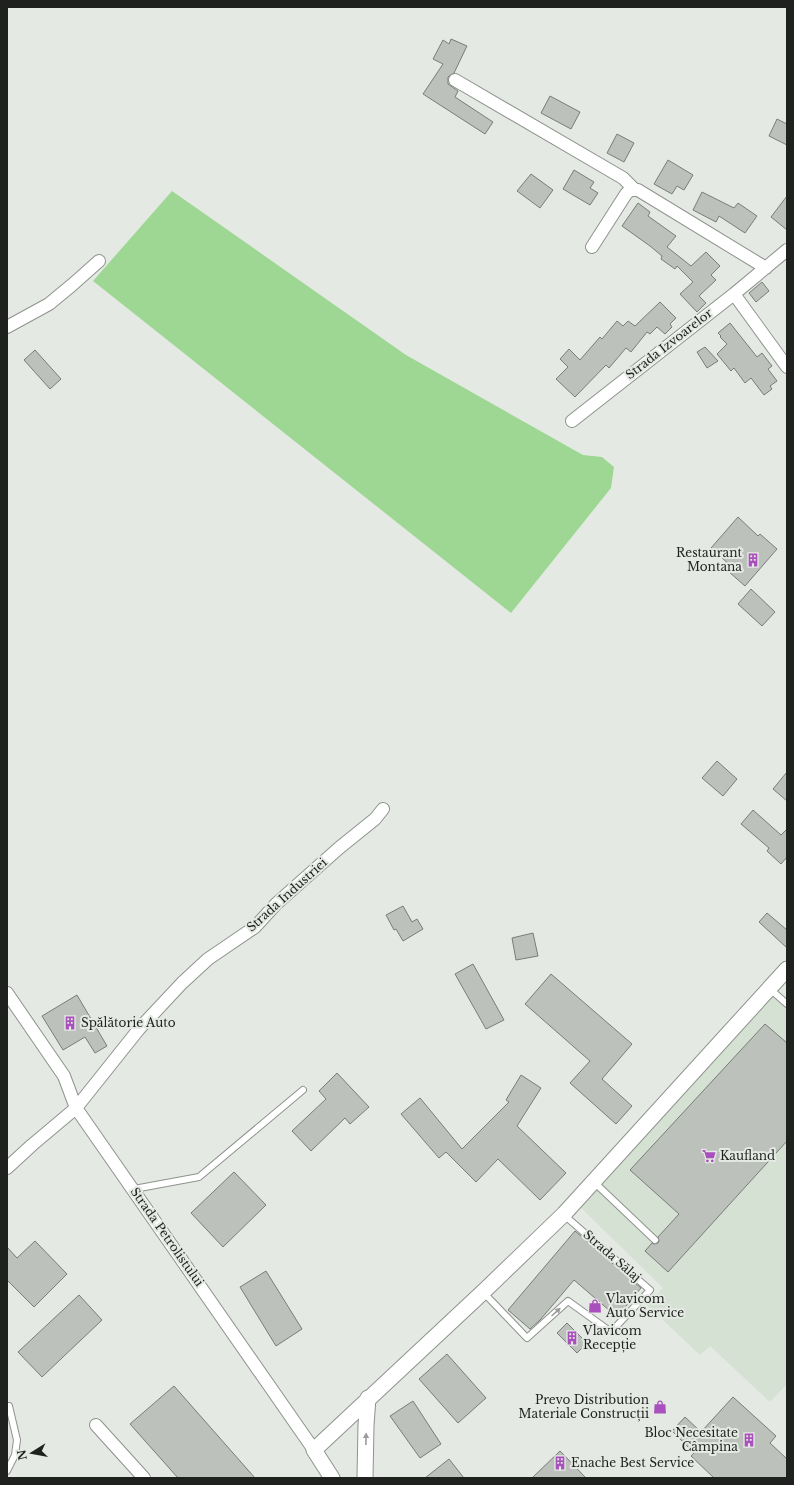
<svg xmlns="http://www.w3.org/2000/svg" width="794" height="1485" font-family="'Libre Baskerville',serif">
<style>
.built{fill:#d5e1d3}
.green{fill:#9ed794}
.building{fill:#bcc2bb;stroke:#787d77}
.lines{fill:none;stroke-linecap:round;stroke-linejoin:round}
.service-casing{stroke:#8e938d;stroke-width:8}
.minor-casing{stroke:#8e938d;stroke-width:14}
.tertiary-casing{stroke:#8e938d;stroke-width:17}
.service{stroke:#fff;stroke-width:6}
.minor{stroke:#fff;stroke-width:12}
.tertiary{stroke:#fff;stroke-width:15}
.oneway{fill:#9a9b9a}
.labels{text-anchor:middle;stroke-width:4;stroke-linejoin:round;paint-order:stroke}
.street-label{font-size:12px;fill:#1f211f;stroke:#e4eae3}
.poi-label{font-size:12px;fill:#1f211f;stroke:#e4eae3;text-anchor:start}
</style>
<rect width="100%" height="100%" fill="#e4eae3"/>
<path class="built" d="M770,989L787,1004V1384L770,1402L710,1346L700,1355L647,1305L663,1288L575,1202Z"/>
<path class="green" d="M172,191L406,355L583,455L602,457L614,467L611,488L511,613L93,281Z"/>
<path class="building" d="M451,39L467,46L454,73L448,77V84L458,91L455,97L493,122L485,134L423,94L443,64L433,59L443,40L449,44Z
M550,96L580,112L571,129L541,113Z
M777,119L787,124V145L769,136Z
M617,134L634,143L624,162L607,153Z
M668,160L693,175L684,190L677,186L672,194L654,184Z
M574,170L594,182L590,188L598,193L590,205L563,189Z
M531,174L553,190L540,208L517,191Z
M702,192L734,208L738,203L757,216L745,233L719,216L716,222L693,210Z
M787,196V230L771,217Z
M638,203L650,212L648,216L676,236L667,247L691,266L706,252L720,266L711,275L716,280L699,296L706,303L697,312L680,294L693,282L677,266L675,269L661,259L662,256L650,246L622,226Z
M762,282L769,291L756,302L749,293Z
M660,302L676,318L670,324L672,327L665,334L657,327L650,334L647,332L631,352L626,348L609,368L606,365L575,397L556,379L568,367L560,359L569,349L580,360L600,337L602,339L617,321L623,326L628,321L635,326Z
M730,323L757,357L762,353L772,366L768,369L777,381L770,386L772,389L764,395L751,378L745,383L734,368L731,371L717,354L727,344L720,337L721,336L718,333Z
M705,347L718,361L707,368L697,352Z
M35,350L61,379L50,389L24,360Z
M738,517L758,536L760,534L777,549L745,586L728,571L732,567L711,548Z
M751,589L775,612L762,626L738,604Z
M717,761L737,779L723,796L702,778Z
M787,772V801L773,789Z
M753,810L781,835L787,829V857L781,864L767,851L769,848L741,824Z
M403,906L412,922L417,919L423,929L403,941L396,929L394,930L386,915Z
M767,913L787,930V948L759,922Z
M533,933L538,956L516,960L512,938Z
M473,964L504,1020L486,1029L455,974Z
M551,974L632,1044L602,1079L632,1106L616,1124L570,1083L590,1061L525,1004Z
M77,995L107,1046L95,1053L85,1037L63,1050L42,1016Z
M765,1024L787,1043V1141L668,1272L645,1251L652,1243L654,1244L658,1243L659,1241L658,1237L679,1214L630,1170Z
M337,1073L369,1107L350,1124L345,1118L311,1151L292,1131L326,1099L319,1091Z
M521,1075L541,1088L517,1126L566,1173L540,1200L498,1159L476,1182L446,1152L439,1158L401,1114L420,1098L462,1149L509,1102L506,1100Z
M234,1172L266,1205L223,1247L191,1213Z
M575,1231L641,1288L617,1317L574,1280L540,1320L530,1329L508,1310Z
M35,1241L67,1274L34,1307L7,1280V1247L17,1258Z
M266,1271L302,1329L276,1346L240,1287Z
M79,1295L102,1320L42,1377L18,1352Z
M567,1323L587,1343L577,1353L557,1333Z
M447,1354L486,1398L458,1423L419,1379Z
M174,1386L255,1478H178L130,1424Z
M733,1397L776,1436L770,1443L787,1459V1478H714L691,1456L694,1453L672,1431L685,1417L701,1432Z
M413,1401L441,1444L420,1458L390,1416Z
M560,1451L586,1478H532Z
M449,1459L464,1478H425Z"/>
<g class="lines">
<g class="service-casing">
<path id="service" d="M770,989L787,1004
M594,1182L655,1240
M134,1189L199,1177L303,1090
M483,1292L527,1338L568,1301L611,1332L650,1290L564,1215
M7,1471L15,1455L17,1440L9,1406"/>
</g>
<g class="minor-casing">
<path id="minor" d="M455,80L623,178L634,189
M592,247L626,194L630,190H638L766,268
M734,294L787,367
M7,327L49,304L72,285L99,261
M572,421L734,294L787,250
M7,993L64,1076L76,1108L314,1450
M7,1168L32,1145L76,1108L139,1029L182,983L208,959L255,927L276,904L339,848L375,819L383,809
M96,1425L144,1478"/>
</g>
<g class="tertiary-casing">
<path id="tertiary" d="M332,1478L314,1450L483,1292L564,1214L787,969
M365,1478L366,1425L368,1398"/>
</g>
<use href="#service" class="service"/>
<use href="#minor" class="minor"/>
<use href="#tertiary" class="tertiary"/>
</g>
<defs><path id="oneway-solid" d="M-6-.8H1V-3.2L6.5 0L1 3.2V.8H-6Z"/></defs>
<g class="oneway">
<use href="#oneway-solid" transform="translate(556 1312) rotate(-42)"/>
<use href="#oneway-solid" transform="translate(366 1439) rotate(-89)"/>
</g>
<defs>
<g id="building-bare" transform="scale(1.08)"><path d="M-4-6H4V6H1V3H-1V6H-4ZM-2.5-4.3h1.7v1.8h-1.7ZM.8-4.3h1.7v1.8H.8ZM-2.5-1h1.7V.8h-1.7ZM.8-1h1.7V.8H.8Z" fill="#aa50bc" stroke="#e4eae3" stroke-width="2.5" paint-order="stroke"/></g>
<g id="supermarket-bare" transform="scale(1.08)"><path d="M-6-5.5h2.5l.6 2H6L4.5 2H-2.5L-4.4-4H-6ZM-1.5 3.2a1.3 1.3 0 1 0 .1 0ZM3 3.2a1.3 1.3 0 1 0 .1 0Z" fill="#aa50bc" stroke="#e4eae3" stroke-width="2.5" paint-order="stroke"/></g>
<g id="shop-bare" transform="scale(1.08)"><path d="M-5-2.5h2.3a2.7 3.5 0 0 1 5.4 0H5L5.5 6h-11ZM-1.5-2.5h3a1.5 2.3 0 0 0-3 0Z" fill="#aa50bc" stroke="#e4eae3" stroke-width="2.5" paint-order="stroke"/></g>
</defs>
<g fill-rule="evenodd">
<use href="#building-bare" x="753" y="560"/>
<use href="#building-bare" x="70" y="1023"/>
<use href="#supermarket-bare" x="709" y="1156"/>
<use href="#shop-bare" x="595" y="1306"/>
<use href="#building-bare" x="572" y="1338"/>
<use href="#shop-bare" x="660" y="1407"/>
<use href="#building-bare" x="749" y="1440"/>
<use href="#building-bare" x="560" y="1463"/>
</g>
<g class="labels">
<g class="street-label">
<text transform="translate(669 344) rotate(-38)" y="4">Strada Izvoarelor</text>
<text transform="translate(287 895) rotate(-42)" y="4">Strada Industriei</text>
<text transform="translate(167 1237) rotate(55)" y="4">Strada Petrolistului</text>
<text transform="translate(612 1256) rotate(41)" y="4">Strada Sălaj</text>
</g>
<g class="poi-label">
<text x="742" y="557" text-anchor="end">Restaurant<tspan x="742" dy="14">Montana</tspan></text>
<text x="81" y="1027">Spălătorie Auto</text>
<text x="720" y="1160">Kaufland</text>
<text x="606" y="1303">Vlavicom<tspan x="606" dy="14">Auto Service</tspan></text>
<text x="583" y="1335">Vlavicom<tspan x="583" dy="14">Recepție</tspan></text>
<text x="649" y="1404" text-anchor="end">Prevo Distribution<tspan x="649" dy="14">Materiale Construcții</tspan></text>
<text x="738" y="1437" text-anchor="end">Bloc Necesitate<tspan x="738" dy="14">Câmpina</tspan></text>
<text x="571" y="1467">Enache Best Service</text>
</g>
</g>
<rect width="794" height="1485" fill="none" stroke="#1f211f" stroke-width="16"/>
<g transform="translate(32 1453) rotate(259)" stroke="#e4eae3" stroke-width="3" paint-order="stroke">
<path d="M0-3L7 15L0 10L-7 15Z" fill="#1f211f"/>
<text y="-6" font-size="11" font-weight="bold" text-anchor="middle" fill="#1f211f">N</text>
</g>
</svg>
